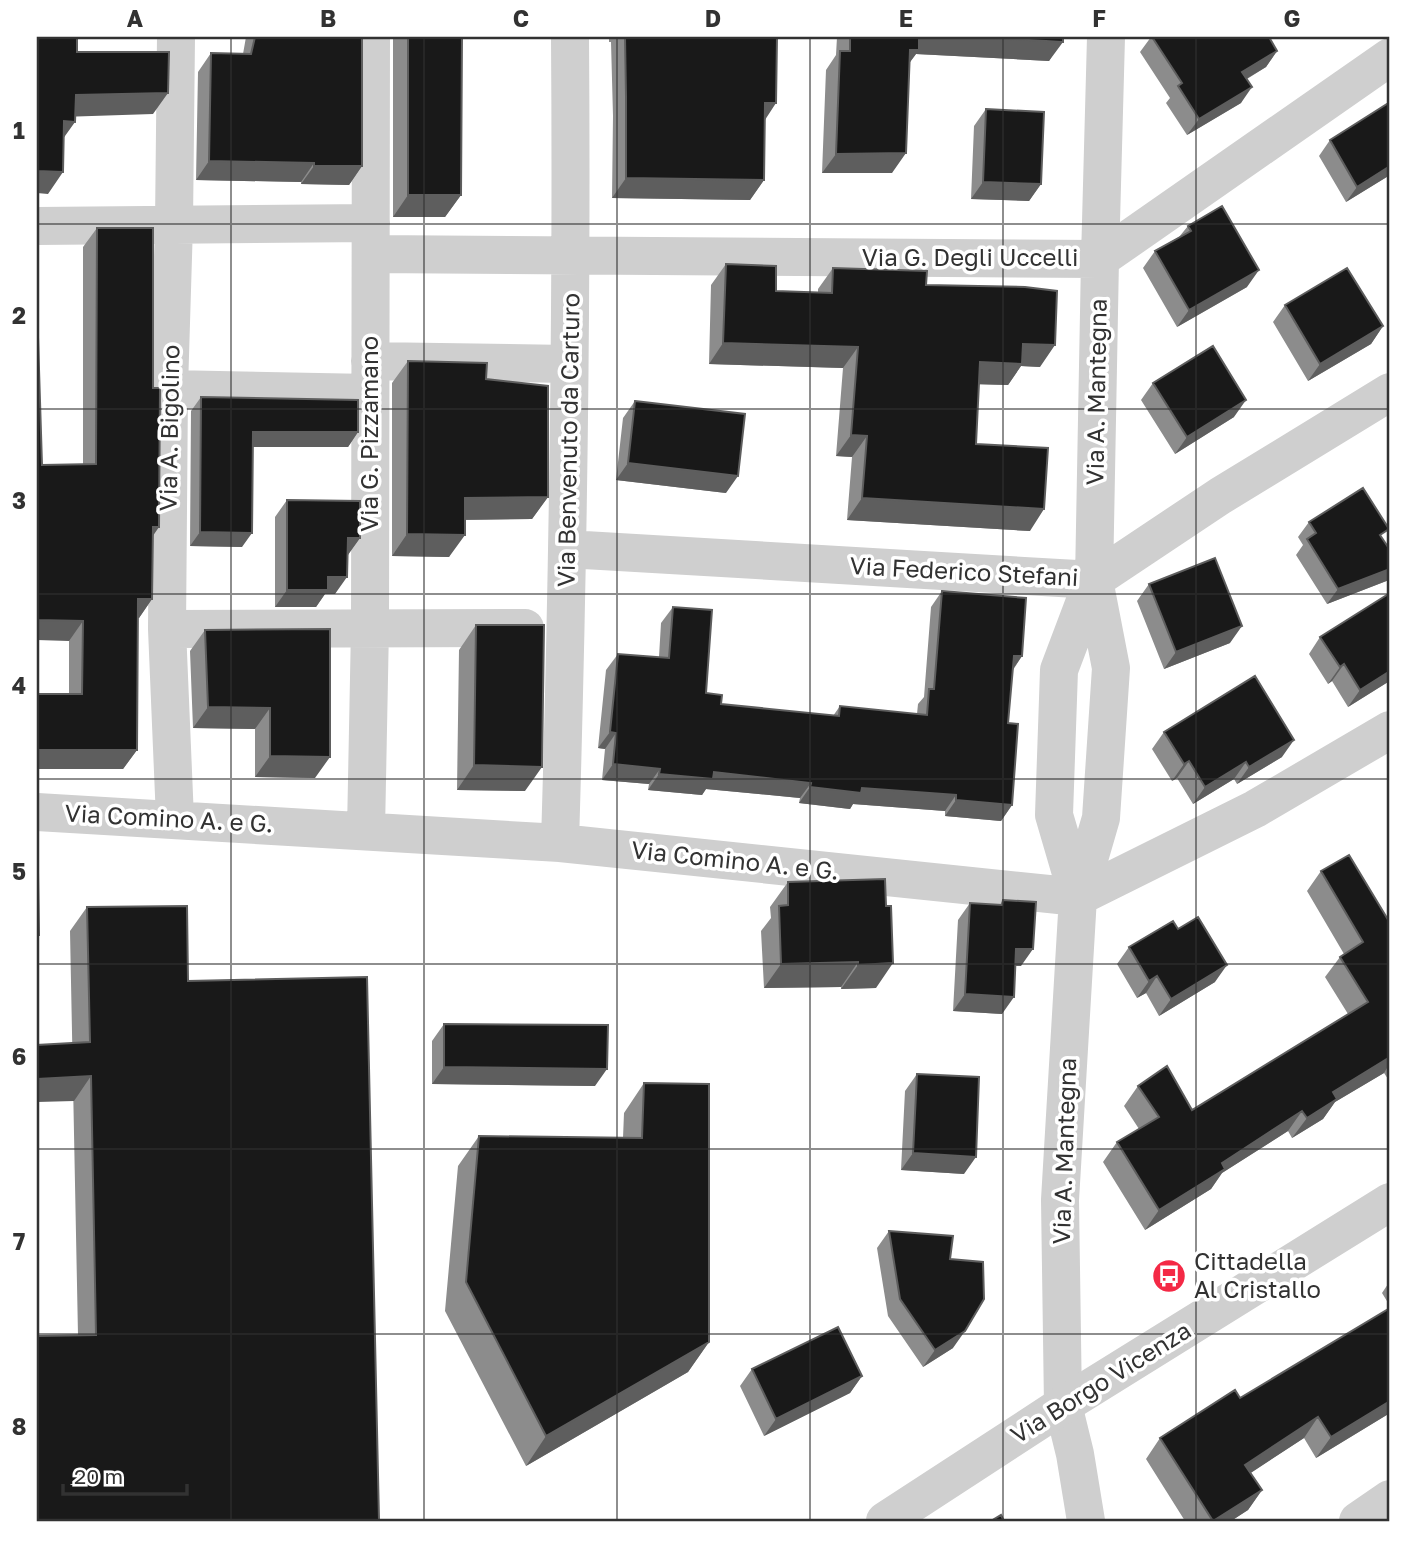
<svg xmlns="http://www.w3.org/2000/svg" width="1427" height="1558" font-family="'Golos Text',sans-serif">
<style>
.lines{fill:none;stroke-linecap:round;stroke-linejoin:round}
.minor{stroke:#cfcfcf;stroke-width:38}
.tertiary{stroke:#cfcfcf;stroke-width:38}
.wall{fill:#8c8c8c}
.shaded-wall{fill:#5e5e5e}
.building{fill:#191919;stroke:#5e5e5e;stroke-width:2}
.grid{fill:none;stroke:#323232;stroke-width:2;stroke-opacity:0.55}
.labels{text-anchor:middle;stroke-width:7;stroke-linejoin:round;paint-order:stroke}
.street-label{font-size:24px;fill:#323232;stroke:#fff}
.poi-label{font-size:24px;fill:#323232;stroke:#fff;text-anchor:start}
.neatline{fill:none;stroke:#323232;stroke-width:2.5}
.grid-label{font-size:23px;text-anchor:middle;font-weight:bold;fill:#323232}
</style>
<rect width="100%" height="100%" fill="#fff"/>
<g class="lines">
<path class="minor" d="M37,226L371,223
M371,254L1100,259L1390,57
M370,361L569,364
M169,389L370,393
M567,549L1094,580L1220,496L1390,392
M167,629L525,628
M37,812L560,843L1078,897L1255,809L1390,730
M175,819L167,629L169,389L174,224L176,37
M366,831L370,627L371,37
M560,843C568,574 572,306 570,37
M1078,897L1054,815L1059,670L1093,580
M1086,1521L1075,1454L1063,1405L1060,1200L1078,897L1101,818L1111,668L1094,580L1100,259L1106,37
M1358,1521L1390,1499"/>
<path class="tertiary" d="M885,1521L1063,1405L1390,1202"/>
</g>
<path class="wall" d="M246,37H362V166L349,185L301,184V182L196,180L198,72L211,53L243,54Z
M393,37H462L461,195L445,217H393Z
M609,37H777L764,121V180L750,200L612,198L613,116L611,42H609Z
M837,37H1063L1049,61L916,54L909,63L892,173H822L826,70L836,55Z
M1151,37H1269L1277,51L1266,67L1247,79L1241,103L1187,135L1166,103L1170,98L1140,52Z
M1390,102V175L1346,202L1319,156L1330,140Z
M986,109L1041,184L1029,201L971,199L974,126Z
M1188,226L1247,287L1177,327L1143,268L1155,251L1179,237Z
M97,228L153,536L152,599L139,618H137V750L123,769H37L69,694V641L42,465L83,464V247Z
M726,264L776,291L818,292V289L833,268L926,285L1040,367L1021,366L1008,385L979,384L976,444L1030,531L847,520L852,457L836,456L843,368L709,364L711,285Z
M1285,305L1383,326L1371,344L1308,381L1273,322Z
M408,361L486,379L548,497L532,519L465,520L449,557L392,556V383Z
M1153,383L1234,417L1175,454L1141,400Z
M201,397L358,432L348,447H253L242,547L190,546L191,411Z
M635,401L726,493L616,480L623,418Z
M287,500L360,538L347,555L335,594H325L316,607H275V517Z
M1309,522L1383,538L1389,580L1327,604L1296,555L1303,545L1298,537Z
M1149,584L1230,643L1164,669L1137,601Z
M942,591L1022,656L1013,670L1008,723L1012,805L1001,821L945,816V811L853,804L850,809L799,803L800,798L706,789L702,795L648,790L649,784L602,780L605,749L598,748L606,670L618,654L659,657L661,623L673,607L706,693L721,704L833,716L840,706L917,714L918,704L924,697L931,607Z
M1390,593V684L1388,682L1348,707L1332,681L1328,684L1309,654L1320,637Z
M476,625L525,791L457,790L459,650Z
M330,629L315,778L255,777V729L193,728L190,651L205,630Z
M1164,732L1282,757L1237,784L1234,779L1193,804L1177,778L1172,781L1152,749Z
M1321,871L1390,923V1077L1388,1079L1384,1073L1335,1102L1323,1119L1292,1138L1288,1131L1222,1173L1211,1189L1145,1230L1103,1162L1117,1142L1139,1129L1124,1106L1138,1086L1192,1110L1348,1014L1325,977L1340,957L1344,954L1307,891Z
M885,879L876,988L841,989V987L764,988L761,931L771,918L770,907L788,882Z
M1003,900L1021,966H1016L1002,1014L953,1011L958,920L970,903L1000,905Z
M87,907L188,981L379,1520L378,1521H37L78,1335L70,931Z
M1178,929L1215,982L1159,1016L1146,993L1137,998L1117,964L1129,947Z
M444,1024L595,1086L432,1084V1041Z
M917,1074L964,1174L901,1170L905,1091Z
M644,1083L709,1342L688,1372L526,1466L445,1311L458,1166L479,1136L623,1138L624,1113Z
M889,1231L950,1259L953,1348L923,1367L888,1316L877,1248Z
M1390,1281V1306L1382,1293Z
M1390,1308V1413L1316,1458L1304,1438L1250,1473L1262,1490L1248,1510L1231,1521H1185L1146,1459L1160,1438L1240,1398Z
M752,1369L862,1376L850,1393L764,1436L740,1386Z"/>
<path class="shaded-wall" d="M917,37H974L1063,42L1049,61L916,54L905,69H896Z
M1277,51L1266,67L1231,88L1242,72Z
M1252,87L1241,103L1187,135L1199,119Z
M168,93L153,114L61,117L76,95Z
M765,103H776L763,123Z
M64,121L75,122L60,143Z
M906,153L892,173H822L836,154Z
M209,161L314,163L301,182L196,180Z
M314,166H362L349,185L301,184Z
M1390,166V175L1346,202L1357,187Z
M37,171L63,172L48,194L37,193Z
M626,178L764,180L750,200L612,198Z
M983,182L1041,184L1029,201L971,199Z
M408,195H461L445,217H393Z
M1259,270L1247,287L1177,327L1189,310Z
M1383,326L1371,344L1308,381L1320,364Z
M723,343L858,347L843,368L709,364Z
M1023,344L1055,345L1040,367L1021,366L1008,385L966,384L980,362Z
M1246,400L1234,417L1175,454L1187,437Z
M253,432H358L348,447H243Z
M851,435L867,436L852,457L836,456Z
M628,463L738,476L726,493L616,480Z
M548,497L532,519L450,520L465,498Z
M862,498L1044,509L1030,531L847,520Z
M153,527H159L146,546Z
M200,532L252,533L242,547L190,546Z
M407,534L465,535L449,557L392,556Z
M348,538H360L348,555H336Z
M1390,569V578L1389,580L1327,604L1338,589Z
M328,577H347L335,594H325L316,607H275L287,590Z
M138,599H152L139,618H124Z
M37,620L83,621L69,641L37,640Z
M1242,626L1230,643L1164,669L1176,652Z
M1014,656H1022L1011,672Z
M1344,664L1332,681L1328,684L1340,667Z
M1390,671V679L1388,682L1348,707L1360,690Z
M208,707L270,708L255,729L193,728Z
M610,732L616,733L605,749L598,748Z
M1294,740L1282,757L1237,784L1249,767Z
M37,750H137L123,769H37Z
M270,756L330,757L315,778L255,777Z
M1189,761L1177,778L1172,781L1184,764Z
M1246,762L1234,779L1193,804L1205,787Z
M613,764L660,769L649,784L602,780Z
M474,765L542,767L525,791L457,790Z
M714,772L811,783L800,798L706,789L702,795L648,790L659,774Z
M810,787L862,788L956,795L945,811L853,804L850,809L799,803Z
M956,800L1012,805L1001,821L945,816Z
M1016,949H1033L1021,966H1004Z
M858,962L841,987L764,988L781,964Z
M893,963L876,988L841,989L858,965Z
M1227,965L1215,982L1159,1016L1171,999Z
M1157,976L1146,993L1137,998L1149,981Z
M965,994L1014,997L1002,1014L953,1011Z
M1390,1057V1063L1384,1073L1335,1102L1323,1119L1292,1138L1307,1118L1333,1092Z
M444,1067L607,1069L595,1086L432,1084Z
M91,1076L74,1101L37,1102V1079Z
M1302,1111L1288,1131L1222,1173L1211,1189L1145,1230L1159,1210L1222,1163Z
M913,1153L976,1157L964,1174L901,1170Z
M965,1331L953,1348L923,1367L935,1350Z
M709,1342L688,1372L526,1466L546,1436Z
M862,1376L850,1393L764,1436L776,1419Z
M1390,1401V1413L1316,1458L1331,1437Z
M1318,1417L1304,1438L1231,1486L1245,1465Z
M1262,1490L1248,1510L1231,1521H1214Z
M379,1520L378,1521H290Z"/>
<path class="building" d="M37,37H77V52H169L168,93L76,95L75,122L64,121L63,172L37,171Z
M255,37H362V166H314V163L209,161L211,53L251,54Z
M408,37H462L461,195H408Z
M625,37H777L776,103H765L764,180L626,178V96Z
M850,37H919V50H910L906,153L836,154L840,51H850Z
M974,37H1063V42Z
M1152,37H1269L1277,51L1242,72L1252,87L1199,119L1178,86L1182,83Z
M1390,102V166L1357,187L1330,140Z
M986,109L1044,112L1041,184L983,182Z
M1222,206L1259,270L1189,310L1155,251L1191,231L1188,226Z
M97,228H153V388H160L159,527H153L152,599H138L137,750H37V694H82L83,621L37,620V305L42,465L96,464Z
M726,264L776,266V291L832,293L833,268L927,271L926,285L1025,287L1057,291L1055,345L1023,344L1022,364L980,362L976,444L1048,448L1044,509L862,498L867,436L851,435L858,347L723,343Z
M1347,268L1383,326L1320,364L1285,305Z
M1213,346L1246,400L1187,437L1153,383Z
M408,361L487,363L486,379L548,386V497L465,498V535L407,534Z
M201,397L358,400V432H253L252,533L200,532Z
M635,401L745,414L738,476L628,463Z
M1363,488L1389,529L1380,535L1390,550V569L1338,589L1307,539L1316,533L1309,522Z
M287,500L360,501V538H348L347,577H328V590H287Z
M1215,558L1242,626L1176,652L1149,584Z
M942,591L1026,598L1022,656H1014L1008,723L1018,724L1012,805L956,800V795L862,788L861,793L810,787L811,783L714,772L713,779L659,774L660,769L613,764L616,733L610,732L618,654L669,658L673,607L712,610L706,693L722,695L721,704L839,716L840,706L927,715L929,689H934Z
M1390,593V671L1360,690L1344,664L1340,667L1320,637Z
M476,625H544L542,767L474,765Z
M330,629V757L270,756V708L208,707L205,630Z
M1255,676L1294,740L1249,767L1246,762L1205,787L1189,761L1184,764L1164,732Z
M37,809L39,935H37Z
M1349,855L1390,923V1057L1333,1092L1337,1099L1307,1118L1302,1111L1222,1163L1225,1169L1159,1210L1117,1142L1159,1117L1138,1086L1167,1066L1192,1110L1368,1002L1340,957L1363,942L1321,871Z
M885,879L886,906H891L893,963L858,965V962L781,964L779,906L788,905V882Z
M1003,900L1036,902L1033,949H1016L1014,997L965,994L970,903L1002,905Z
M187,906L188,981L367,977L379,1520L290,1521H37V1336L96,1335L91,1076L37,1079V1045L90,1042L87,907Z
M1198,917L1227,965L1171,999L1157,976L1149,981L1129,947L1173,921L1178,929Z
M444,1024L608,1025L607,1069L444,1067Z
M917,1074L979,1077L976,1157L913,1153Z
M644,1083L709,1084V1342L546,1436L466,1282L479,1136L642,1138Z
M889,1231L953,1236L950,1259L983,1262L984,1299L965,1331L935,1350L900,1299Z
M1390,1308V1401L1331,1437L1318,1417L1245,1465L1262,1490L1213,1521L1160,1438L1235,1390L1240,1398Z
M838,1327L862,1376L776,1419L752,1369Z
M1001,1515L1004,1521H991Z"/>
<path class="grid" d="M231,37V1521M424,37V1521M617,37V1521M810,37V1521M1003,37V1521M1196,37V1521M37,224H1390M37,409H1390M37,594H1390M37,779H1390M37,964H1390M37,1149H1390M37,1334H1390"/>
<defs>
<g id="bus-disc" transform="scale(1.75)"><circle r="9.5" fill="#f42945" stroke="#fff"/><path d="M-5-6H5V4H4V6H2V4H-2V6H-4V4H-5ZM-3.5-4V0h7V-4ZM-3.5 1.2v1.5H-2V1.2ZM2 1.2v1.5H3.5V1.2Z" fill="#fff"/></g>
</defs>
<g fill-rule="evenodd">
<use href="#bus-disc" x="1169" y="1276"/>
</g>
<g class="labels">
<g class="street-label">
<text x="970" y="266">Via G. Degli Uccelli</text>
<text transform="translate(1097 392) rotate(-89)" y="8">Via A. Mantegna</text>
<text transform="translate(170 428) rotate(-89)" y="8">Via A. Bigolino</text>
<text transform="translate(370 434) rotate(-90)" y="8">Via G. Pizzamano</text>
<text transform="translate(569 440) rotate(-89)" y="8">Via Benvenuto da Carturo</text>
<text transform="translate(964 572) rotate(3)" y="8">Via Federico Stefani</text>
<text transform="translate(169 819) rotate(3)" y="8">Via Comino A. e G.</text>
<text transform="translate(735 861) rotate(6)" y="8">Via Comino A. e G.</text>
<text transform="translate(1065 1151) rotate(-88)" y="8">Via A. Mantegna</text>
<text transform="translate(1101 1383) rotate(-32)" y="8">Via Borgo Vicenza</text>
</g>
<g class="poi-label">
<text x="1194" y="1270">Cittadella<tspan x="1194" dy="28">Al Cristallo</tspan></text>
</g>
</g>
<rect width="1427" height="1558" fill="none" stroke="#ffffff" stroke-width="77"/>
<path d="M63 1484v10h124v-10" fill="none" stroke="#323232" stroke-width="3.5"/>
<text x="74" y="1484" font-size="21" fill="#323232" stroke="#ffffff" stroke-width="5" paint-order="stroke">20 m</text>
<rect x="38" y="38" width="1350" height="1482" class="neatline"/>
<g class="grid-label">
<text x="135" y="27">A</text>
<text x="328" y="27">B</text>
<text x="521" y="27">C</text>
<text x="713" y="27">D</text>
<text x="906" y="27">E</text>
<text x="1099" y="27">F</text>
<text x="1292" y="27">G</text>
<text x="19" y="139">1</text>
<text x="19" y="324">2</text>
<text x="19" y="509">3</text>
<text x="19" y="694">4</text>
<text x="19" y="880">5</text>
<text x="19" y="1065">6</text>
<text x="19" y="1250">7</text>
<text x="19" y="1435">8</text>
</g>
</svg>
